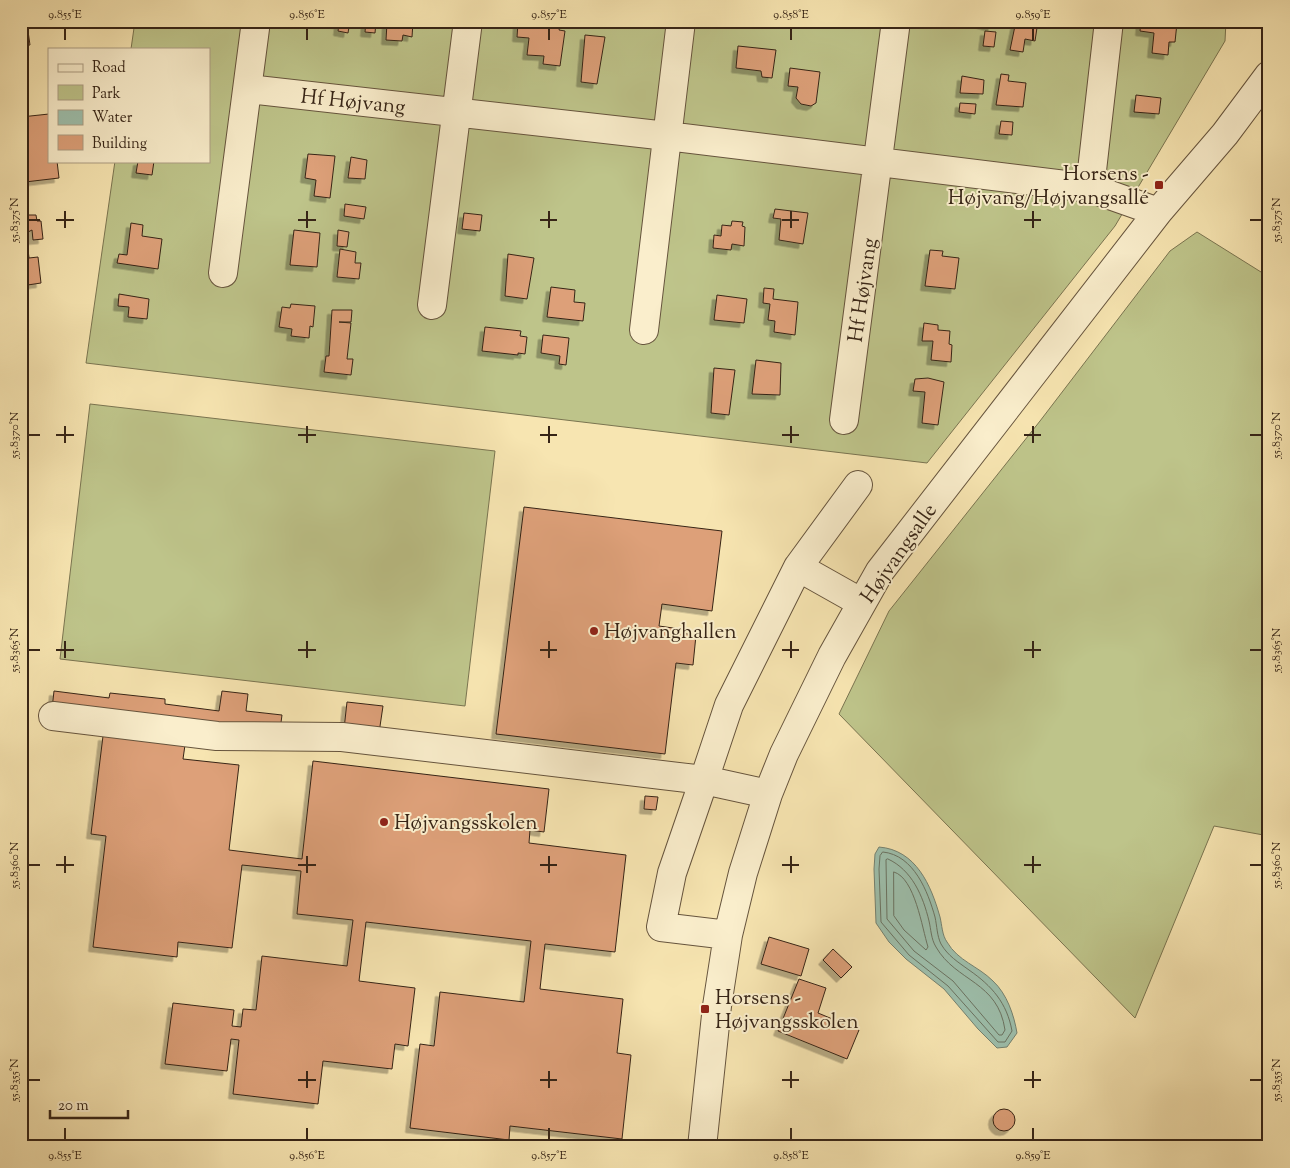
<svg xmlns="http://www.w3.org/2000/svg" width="1290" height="1168" font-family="'Sorts Mill Goudy',serif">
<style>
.green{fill:#bec48a;stroke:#7a7450}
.water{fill:#9dbfac;stroke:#748170}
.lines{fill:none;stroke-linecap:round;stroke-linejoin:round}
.shore{stroke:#6a7261;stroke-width:1}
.building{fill:#dda079;stroke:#362416;filter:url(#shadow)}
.minor-casing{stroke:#66543d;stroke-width:30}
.minor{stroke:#faeecc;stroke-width:28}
.ticks{fill:none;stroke:#362416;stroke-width:2}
.poi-dot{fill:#8f2418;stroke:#faeecc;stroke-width:2}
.labels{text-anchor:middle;stroke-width:4;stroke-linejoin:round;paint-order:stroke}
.street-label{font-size:21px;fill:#362416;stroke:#faeecc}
.poi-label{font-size:21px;fill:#362416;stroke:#faeecc;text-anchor:start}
.neatline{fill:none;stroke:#362416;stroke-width:2}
.ticks-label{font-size:12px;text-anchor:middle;fill:#362416}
</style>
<defs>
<filter id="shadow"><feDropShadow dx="-4.5" dy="4.5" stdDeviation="0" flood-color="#0004"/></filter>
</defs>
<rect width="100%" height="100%" fill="#f7e5b1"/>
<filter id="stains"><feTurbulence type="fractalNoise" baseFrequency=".004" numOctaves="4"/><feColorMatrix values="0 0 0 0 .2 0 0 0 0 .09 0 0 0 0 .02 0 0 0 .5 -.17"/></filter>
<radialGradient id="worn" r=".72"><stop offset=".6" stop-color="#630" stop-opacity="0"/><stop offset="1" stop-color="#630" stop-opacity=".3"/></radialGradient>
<path class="green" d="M135,21H1226L1225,41L1115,226L927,463L86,363L115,161H209V49H131Z
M1197,232L1269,277V836L1214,826L1135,1018L839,714L889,611L1040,421L1170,251Z
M90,404L495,451L465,706L60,659Z"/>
<path class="water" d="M879,847C916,850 931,885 940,917C942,925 942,935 947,942C958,961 978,966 993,981C1007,994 1014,1015 1017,1033L1007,1047L997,1048L978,1029L944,989L906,959L889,942L876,923L874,869L875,854Z"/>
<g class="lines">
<path class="shore" d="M883,852C914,855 928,892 935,917C937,926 937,936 941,944C948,956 958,962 969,970C992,986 1007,1003 1012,1031L1005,1042H998L948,986L909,955L881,922L879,869L880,856Z
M888,859C912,870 923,896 929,921C931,929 931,939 936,947C956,982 998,981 1005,1030L1002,1035H999L953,981L914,951L887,919L886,860Z
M894,872C915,878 922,928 928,947L926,950L904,930L894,916Z"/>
</g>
<path class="building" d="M21,21H40L27,24L30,45L21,46Z
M350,21L348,33L338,31L339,24L317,22Z
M366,21L413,22L412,37L403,35L402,41L386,40L387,23L376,22L375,33L365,32Z
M972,21H993L992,27Z
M1016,21H1038L1035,41L1025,39L1023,52L1010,50Z
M1141,21L1177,23L1175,42H1169L1168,55L1152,53L1154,33L1140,31Z
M529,22L560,26L559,30L565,31L560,66L543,64L544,56L527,55L529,38L517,37L518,23Z
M985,31L996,32L994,47L983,46Z
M585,35L605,37L597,84L581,82Z
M738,46L776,50L772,78L762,77L761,71L736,68Z
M790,68L820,72L816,103L811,106L801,104L796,98L798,87L788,86Z
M1001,74L1009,75L1008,81L1026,83L1023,107L996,105Z
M962,76L984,80L983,94L960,93Z
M1136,95L1161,98L1159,114L1134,112Z
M960,103L976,104L975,114L959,112Z
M49,114V161H57L59,178L25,182L21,157V117Z
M1001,121L1013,122L1012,135L999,134Z
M308,154L335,156L330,198L314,196L316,180L305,178Z
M351,157L367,160L365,179L348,178Z
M138,161H154L152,175L136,173Z
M345,204L366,207L364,219L344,216Z
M775,209L808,213L803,244L779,240L781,219L773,218Z
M21,212H27L28,215H36L37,221H41L43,239L33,240L32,230L26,233L29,258L38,257L41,283L21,286Z
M464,213L482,215L480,231L462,229Z
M732,221L743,222L742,226L745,227L744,246L732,244L731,250L713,248L714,235L721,236L722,225L731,226Z
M131,223L143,225L142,236L162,239L158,269L117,263L119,254L127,255Z
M294,230L320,233L317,267L290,265Z
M338,230L349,232L347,247L337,246Z
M340,249L356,252L355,263H361L359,279L337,277Z
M930,250L943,251L942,256L959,258L955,289L925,286Z
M508,254L534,258L527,299L505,296Z
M551,287L575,290L574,302L585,303L583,321L547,317Z
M764,288L774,289L773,299L798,302L795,335L774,332L775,321L768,320L770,304L763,303Z
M119,294L149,299L147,319L128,317L129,307L118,306Z
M717,295L747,299L744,323L714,320Z
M291,304L315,306L313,327L310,326L309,338L291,336L292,329L279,327L282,307L290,308Z
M332,310H352L351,322H339L351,323L347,359H353L351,375L324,372L326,356H329Z
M924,323L938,325V330L950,331L949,344L952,345L951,362L931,360L933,341H922Z
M485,327L521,331L520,336L527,337L525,354L518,353V355L482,351Z
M543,335L569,338L566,365L559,364L560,356L541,353Z
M756,360L781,363L780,395L752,394Z
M714,368L735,370L729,415L711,413Z
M928,378L944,382L938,425L922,423L925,392L913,391L915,379Z
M524,507L722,531L712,611L662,604L659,626L680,629L679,633L696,635L693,665L676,663L665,754L496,734Z
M54,691L109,698L110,693L165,699V704L219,711L222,691L248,694L246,711L282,715L280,730L52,709Z
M347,702L383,706L379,733L344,729Z
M103,736L185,745L183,759L239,765L229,850L302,859L313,761L549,789L544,832L530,830L529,843L626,855L615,952L545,944L540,989L623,999L617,1053L631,1055L622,1139L510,1126L509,1140L410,1128L420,1044L434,1046L440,992L524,1002L531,941L366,922L359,981L415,988L408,1046L395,1044L392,1069L323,1061L318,1104L233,1094L239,1040L231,1039L227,1071L165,1064L173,1003L234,1010L232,1026L241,1027L243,1009L256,1010L262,956L347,966L353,920L297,914L301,871L242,865L232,948L178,942L177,957L93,947L106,836L91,834Z
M645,796L658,797L656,810L644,809Z
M769,937L809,949L801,976L761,964Z
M833,949L852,967L841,978L823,960Z
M799,979L826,988L818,1013L859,1030L847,1059L778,1031Z
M993 1120a11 11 0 1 1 22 0a11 11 0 1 1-22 0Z"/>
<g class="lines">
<g class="minor-casing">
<path id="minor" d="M248,89L667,136L1090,188L1158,212
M1090,188L1109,21
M223,273L256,21
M432,305L468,21
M644,330L681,21
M844,420L896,21
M798,567L858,485
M53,716L217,736L342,737L704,780L672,873L661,927L728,935
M768,794L704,780L729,705L798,567L862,603
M702,1147L717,1006L728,935L743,873L768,794L784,754L832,656L880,571L1158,212L1225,134L1269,75"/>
</g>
<use href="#minor" class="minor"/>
</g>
<path class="ticks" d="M65,28V40M307,28V40M549,28V40M791,28V40M1033,28V40M65,211V228M307,211V228M549,211V228M791,211V228M1033,211V228M28,220H40M56,220H74M298,220H316M540,220H557M782,220H799M1024,220H1041M1250,220H1262M65,426V443M307,426V443M549,426V443M791,426V443M1033,426V443M28,435H40M56,435H74M298,435H316M540,435H557M782,435H799M1024,435H1041M1250,435H1262M65,641V658M307,641V658M549,641V658M791,641V658M1033,641V658M28,650H40M56,650H74M298,650H316M540,650H557M782,650H799M1024,650H1041M1250,650H1262M65,856V873M307,856V873M549,856V873M791,856V873M1033,856V873M28,865H40M56,865H74M298,865H316M540,865H557M782,865H799M1024,865H1041M1250,865H1262M307,1071V1088M549,1071V1088M791,1071V1088M1033,1071V1088M28,1080H40M298,1080H316M540,1080H557M782,1080H799M1024,1080H1041M1250,1080H1262M65,1128V1140M307,1128V1140M549,1128V1140M791,1128V1140M1033,1128V1140"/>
<g class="poi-dot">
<rect x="1154" y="180" width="10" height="10" rx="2.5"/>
<circle cx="594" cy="631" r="5"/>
<circle cx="384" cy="822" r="5"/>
<rect x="700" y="1004" width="10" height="10" rx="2.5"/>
</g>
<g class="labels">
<g class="street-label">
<text transform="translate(353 101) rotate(6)" y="7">Hf Højvang</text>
<text transform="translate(862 290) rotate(-82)" y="7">Hf Højvang</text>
<text transform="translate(898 553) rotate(-55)" y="7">Højvangsalle</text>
</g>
<g class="poi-label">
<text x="1149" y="180" text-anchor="end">Horsens -<tspan x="1149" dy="24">Højvang/Højvangsallé</tspan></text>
<text x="604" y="638">Højvanghallen</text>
<text x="394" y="829">Højvangsskolen</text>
<text x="715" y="1004">Horsens -<tspan x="715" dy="24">Højvangsskolen</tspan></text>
</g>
</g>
<rect width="1290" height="1168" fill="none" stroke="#f7e5b1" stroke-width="55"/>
<rect x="48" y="48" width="162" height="115" fill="#faeecc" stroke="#ac9d83"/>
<rect x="58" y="64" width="25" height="8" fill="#faeecc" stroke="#ac9d83"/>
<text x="92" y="72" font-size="15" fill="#362416">Road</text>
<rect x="58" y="85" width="25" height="15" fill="#bec48a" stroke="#ac9d83"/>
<text x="92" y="98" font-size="15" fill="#362416">Park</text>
<rect x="58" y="110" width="25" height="15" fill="#9dbfac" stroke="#ac9d83"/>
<text x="92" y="122" font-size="15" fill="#362416">Water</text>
<rect x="58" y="135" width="25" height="15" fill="#dda079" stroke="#ac9d83"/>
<text x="92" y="148" font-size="15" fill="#362416">Building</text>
<path d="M50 1110v8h78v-8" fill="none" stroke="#362416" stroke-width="2.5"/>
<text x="58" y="1110" font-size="15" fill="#362416" stroke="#faeecc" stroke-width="4" paint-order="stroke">20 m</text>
<rect x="28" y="28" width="1234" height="1112" class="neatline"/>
<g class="ticks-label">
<text x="65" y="18">9.855°E</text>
<text x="307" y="18">9.856°E</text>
<text x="549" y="18">9.857°E</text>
<text x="791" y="18">9.858°E</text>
<text x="1033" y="18">9.859°E</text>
<text transform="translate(14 220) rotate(-90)" y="4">55.8375°N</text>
<text transform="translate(1276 220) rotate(-90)" y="4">55.8375°N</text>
<text transform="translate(14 435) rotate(-90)" y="4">55.8370°N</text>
<text transform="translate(1276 435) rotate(-90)" y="4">55.8370°N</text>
<text transform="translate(14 650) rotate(-90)" y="4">55.8365°N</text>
<text transform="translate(1276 650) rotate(-90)" y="4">55.8365°N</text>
<text transform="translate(14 865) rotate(-90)" y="4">55.8360°N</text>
<text transform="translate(1276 865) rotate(-90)" y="4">55.8360°N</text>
<text transform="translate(14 1080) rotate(-90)" y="4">55.8355°N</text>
<text transform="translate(1276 1080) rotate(-90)" y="4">55.8355°N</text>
<text x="65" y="1159">9.855°E</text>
<text x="307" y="1159">9.856°E</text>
<text x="549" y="1159">9.857°E</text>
<text x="791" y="1159">9.858°E</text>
<text x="1033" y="1159">9.859°E</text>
</g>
<rect width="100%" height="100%" filter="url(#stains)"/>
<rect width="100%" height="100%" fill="url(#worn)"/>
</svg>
